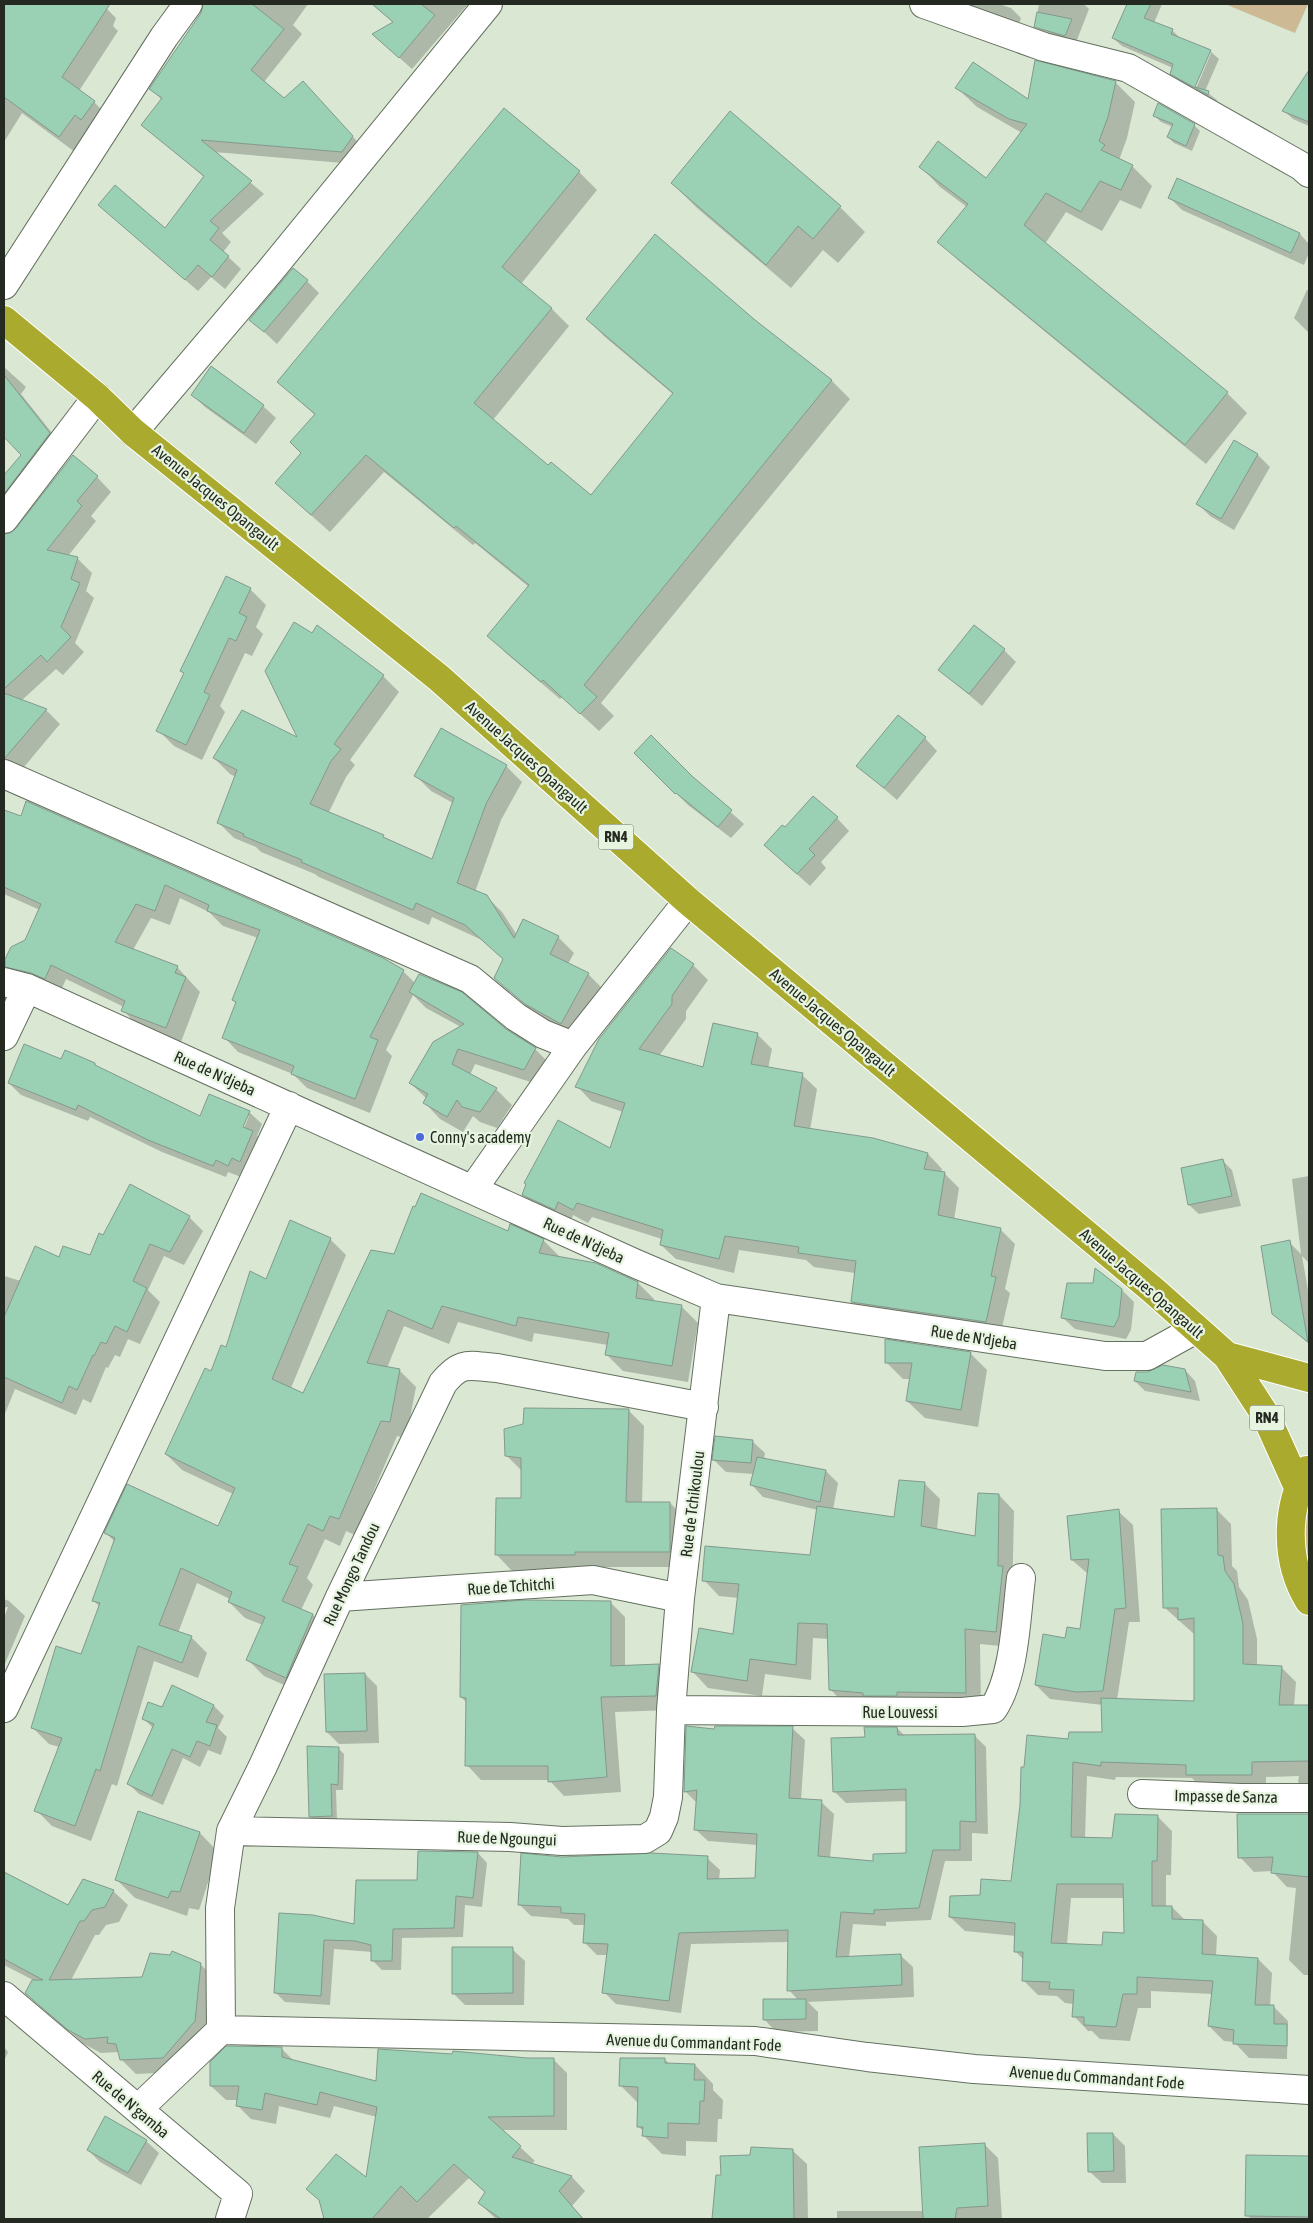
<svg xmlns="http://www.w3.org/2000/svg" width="1313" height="2223" font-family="'Asap Condensed',sans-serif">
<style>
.green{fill:#cdb994}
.shadow{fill:#0003;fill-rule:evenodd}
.building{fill:#9ad1b5;stroke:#83998e;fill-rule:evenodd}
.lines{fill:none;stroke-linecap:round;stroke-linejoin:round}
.minor-casing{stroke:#64705f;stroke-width:30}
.highway-casing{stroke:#fff;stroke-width:30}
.minor{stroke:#fff;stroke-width:28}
.highway{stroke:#aaaa2e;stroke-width:28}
.poi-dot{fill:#4d68dd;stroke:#e6f4e0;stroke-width:2}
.labels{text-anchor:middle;stroke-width:4.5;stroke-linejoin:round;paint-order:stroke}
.shield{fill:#e6f4e0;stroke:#5e665a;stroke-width:1}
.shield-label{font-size:15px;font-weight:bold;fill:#242921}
.street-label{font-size:16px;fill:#242921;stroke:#e6f4e0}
.poi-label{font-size:16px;fill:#242921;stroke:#e6f4e0;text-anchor:start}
</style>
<rect width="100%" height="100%" fill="#d9e7d3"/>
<path class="green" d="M1225,4H1308L1295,33Z
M1309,1488V1582L1300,1542Z"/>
<path class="shadow" d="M4,4H102L116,18L113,26L118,31L79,91L94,102L110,118L75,152L22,113L4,142Z
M204,4H308L293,25L302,34L264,82L284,100L303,82L365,150L355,164L214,152L264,194L222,233L231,242L223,252L241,269L225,289L211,277L198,291L113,217L165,230L204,177L143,125L162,100L151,89L202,14Z
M372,4H468L412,69L374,35L394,23Z
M955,4H999L1011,8L1021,18L1018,26Z
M1039,4H1084L1089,9L1075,45L1046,36L1035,26Z
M1128,4H1162L1154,23L1172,30L1181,39L1210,51L1219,59L1205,91L1217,100L1216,103L1195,91L1211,53H1208L1193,89L1180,82L1171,73L1173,68L1122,46L1113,38Z
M1309,73V126L1293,119L1284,111Z
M1115,82L1135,102L1127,138L1119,160L1132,166L1152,186L1141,209L1120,200L1102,231L1066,212L1045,244L1227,393L1247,413L1206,464L959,261L939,242L967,207L940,187L921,167L987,180L1022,133L977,107L957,88L1029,101Z
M730,113L840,207L865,232L838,263L823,250L791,288L697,208L672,183Z
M1155,116L1194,125L1200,131L1192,151L1174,143L1168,137L1173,127L1161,122Z
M579,172L597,190L521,284L551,308L569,326L493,420L548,466L591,497L674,395L605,337L587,319L754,321L832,381L850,399L601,703L614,716L599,731L562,697L560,699L507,654L489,636L529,587L475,543L473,545L384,472L330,532L295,501L303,453L316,416L279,382Z
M1178,180L1300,234L1309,244V253L1304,265L1182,210L1170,198Z
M307,281L319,293L277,344L251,320Z
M1307,290L1309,291V333L1294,318Z
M4,367L26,387L21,394L64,448L4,530V476L22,455L4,435Z
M211,368L263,406L276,418L256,444L205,407L192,394Z
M1234,441L1258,455L1270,467L1234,530L1210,516L1198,504Z
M97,477L111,492L91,516L96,521L68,556L77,558L92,573L86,591L94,598L75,643L84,652L63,675L56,669L21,701L46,710L60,724L19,773L4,765V536L11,534Z
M250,589L266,605L256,627L263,634L252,656L245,653L220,706L225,712L202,760L174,746L158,730L185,674L182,671Z
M1004,650L1016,662L982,706L940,670Z
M383,676L399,692L350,760L355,765L346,777L328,814L383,836L387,841L433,861L453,803L431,791L415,775L441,729L506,766L522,782L501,820L475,892L486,896L502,912L517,935L558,937L574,953L568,964L588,974L604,990L577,1039L542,1020L495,978L504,960L482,940L432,917L429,925L319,877L315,874L261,852L256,847L234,838L218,822L236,777L230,774L214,758L299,739Z
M925,738L937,751L897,800L858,766Z
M636,753L692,778L744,824L731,838L688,805Z
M4,811L94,843L403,971L415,983L505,1030L535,1049L551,1065L540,1085L475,1064L470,1075L496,1089L512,1105L497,1128L480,1122L473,1116L463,1132L440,1119L425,1103L427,1099L410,1083L461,1027L426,1008L413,995L386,1050L392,1056L370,1113L307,1088L293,1074L238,1052L224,1037L237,1004L233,1000L258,938L223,926L209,912L180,898L170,925L151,918L133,950L177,967L200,992L181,1042L137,1025L123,1010L124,1007L66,979L60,993L21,981L6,966L26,941L40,910L4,894Z
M837,818L849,831L821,862L826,868L810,886L778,857L785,829Z
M671,950L693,965L708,980L686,1011V1019L659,1056L704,1069L758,1035L772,1049L768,1069L802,1075L817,1089L810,1130L928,1154L942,1169L941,1173H944L959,1188L954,1220L1000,1229L1015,1244L1005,1289L1010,1293L1000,1336L867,1317L852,1302L855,1273L814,1267L806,1260L739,1250L734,1273L676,1259L661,1245L662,1239L592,1217L588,1223L573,1215L570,1224L538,1209L523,1195L611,1150L623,1112L591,1101L577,1086Z
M62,1061L95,1064L99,1069L200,1118L249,1112L262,1124L257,1136L264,1144L241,1177L228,1172L226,1177L162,1152L90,1117L88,1121L21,1095L9,1083ZM247,1116H249L242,1133L240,1132Z
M1222,1160L1232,1170L1241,1206L1199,1214L1189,1205Z
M1309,1176V1263L1302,1256L1309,1296V1344L1273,1313L1289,1242L1301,1254L1292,1179Z
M189,1217L203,1231L184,1265L164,1256L148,1290L160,1302L140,1344L128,1339L120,1357L115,1355L108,1368L106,1367L91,1403L83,1399L76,1415L15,1389L4,1416V1276L21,1281L60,1258L90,1256L103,1236Z
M508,1233L543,1240L560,1257L638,1283L654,1299L653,1302L682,1307L698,1323L688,1382L623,1371L606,1354L608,1345L534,1333L532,1342L458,1322L449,1344L404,1326L387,1368L399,1370L416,1387L406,1438L397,1436L355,1535L346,1531L340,1546L325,1539L307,1578L313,1585L301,1610L313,1615L329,1631L302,1693L264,1676L248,1660L263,1625L245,1618L229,1602L230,1599L197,1583L178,1633L191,1637L207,1653L198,1678L154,1661L117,1786L112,1784L91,1841L52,1826L36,1810L59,1747L49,1744L33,1728L82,1655L100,1607L94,1601L115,1542L106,1533L219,1527L233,1494L182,1470L166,1454L266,1280L330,1239L346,1255L291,1388L304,1394L395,1256Z
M1122,1290L1134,1302L1131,1330L1126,1339L1075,1329L1062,1317Z
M970,1353L987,1370L978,1427L925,1418L907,1401L911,1379H903L886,1362Z
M1185,1370L1195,1381L1200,1401L1145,1391L1135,1381Z
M628,1410L644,1426L642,1504L670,1503L686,1519L685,1567H591V1571H512L496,1554L522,1499V1471L506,1455Z
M752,1441L765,1453L764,1459L826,1471L838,1483L833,1510L896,1518L925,1484L940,1499L937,1530L976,1537L999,1495L1014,1511L1011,1647L980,1644L981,1708L846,1706L831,1690L829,1639L813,1638L811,1680L765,1674L762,1696L708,1688L693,1672L735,1636L739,1598L719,1596L704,1580L812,1556L818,1510L763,1497L751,1484L754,1474L726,1472L714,1460Z
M1216,1509L1231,1524L1232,1566L1237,1571L1239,1587L1248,1600L1257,1639V1666L1281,1667L1296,1682L1294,1706H1309V1793L1298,1782L1299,1776L1266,1777V1789H1202L1192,1778L1116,1777L1115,1780L1087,1776L1085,1838L1113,1839L1157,1816L1172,1831L1171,1875H1166V1907H1172L1186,1921L1203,1922L1217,1936L1216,1956L1258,1959L1272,1973L1270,2007H1274L1288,2021L1287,2059L1249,2058L1234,2042L1224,2041L1209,2026L1213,1994L1151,1991V2008H1138L1130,2041L1100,2039L1092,2031H1088L1074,2016V2004L1065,2003L1057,1996L1038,1995L1023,1980L1024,1960L1016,1952V1936L965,1931L950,1917L981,1896L1012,1882L1069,1740L1103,1733V1705L1050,1699L1036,1685L1066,1640L1081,1631L1088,1574L1072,1560L1118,1511L1133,1525L1140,1622H1129L1117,1700L1195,1702L1194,1634L1164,1607ZM1071,1898H1124L1125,1935L1103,1947L1067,1945Z
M4,1599L9,1601L25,1616L4,1666V1618L8,1607H6L4,1611Z
M610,1602L625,1617V1667L658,1666L673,1680L671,1710L615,1712L621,1792L564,1796L549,1780H481L467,1765V1703L461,1697Z
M365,1674L377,1686L379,1743L339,1744L327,1732Z
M214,1706L224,1716L218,1728L227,1737L221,1755L208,1750L200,1767L183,1758L163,1805L139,1794L128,1783L154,1729L144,1719L163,1708Z
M792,1728L805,1740L801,1800L821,1802L834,1814L830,1858L875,1863L907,1854V1801L846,1803L834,1791L866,1739L897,1728L905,1736L974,1735L986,1747L988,1834L972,1833V1861H945L931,1920L886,1922V1926L853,1924L849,1957L900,1955L913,1967L914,1997L808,2002L818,2012V2031L776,2032L764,2019L798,2000L789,1990V1942L691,1944L681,2013L616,2004L604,1992L608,1955H597L585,1943L586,1925H574L568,1919L531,1916L519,1904L562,1858H707L720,1870L719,1880L756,1879L758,1845L708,1841L695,1829L697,1803L685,1791L716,1730Z
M338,1748L344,1754L343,1790H336L337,1822H316L310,1816Z
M138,1812L200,1833L218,1852L199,1910L189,1908L187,1916L135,1898L117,1880Z
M1238,1815H1309V1975H1304L1289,1960L1296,1888L1287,1887L1272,1871L1254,1872L1240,1857Z
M478,1853L487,1863L482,1907L465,1905L463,1937L402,1938L401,1970H382L373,1961L372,1952L334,1949L330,2005L285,2002L276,1993L280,1915L356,1926L418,1881Z
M4,1873L68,1907L113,1891L128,1905L119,1922L106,1925L99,1935H95L71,1980L142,1979L200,1964L215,1978L210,2036L178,2072L136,2074L121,2059L118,2052L101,2053L84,2044L27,1993L33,1980L4,1965Z
M512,1949L525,1961L524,2005H465L453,1993Z
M4,2047L8,2052L4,2061Z
M281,2048L295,2062L377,2083L527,2060L553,2059L567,2073V2130H502L535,2161L531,2164L572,2177L585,2191L572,2206L584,2219H496L479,2203L486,2193L469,2178L427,2219H327L325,2218L367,2180L377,2117L334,2106L330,2118L279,2106L276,2124L251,2119L237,2105L238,2100H226L211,2086Z
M664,2059L670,2064L695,2065L713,2084V2090L723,2100L722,2119H718L717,2142L686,2141V2156L662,2154L644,2136V2132L638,2126L639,2104L620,2085Z
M1113,2134L1125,2146L1126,2183H1102L1089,2171Z
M146,2141L159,2153L141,2185L100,2162L88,2150Z
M984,2144L998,2158L1002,2219H837V2211H924Z
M792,2150L807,2164L808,2219H714L717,2176H723L751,2156Z
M1247,2156L1309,2157V2219H1251L1247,2215Z"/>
<path class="building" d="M4,4H110L62,77L95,101L81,120L75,115L59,137L4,97Z
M203,4H252L284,29L251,70L284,98L303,81L353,136L342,152L201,140L252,181L210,221L219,228L210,240L229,256L212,277L198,265L185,280L98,205L115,185L165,228L204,176L141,125L162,98L149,89L201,13Z
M372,4H421L435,15L399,58L372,34L393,22Z
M1127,4H1151L1144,18L1173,29L1171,34L1211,50L1195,87L1209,91L1208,95L1170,74L1173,64L1112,38Z
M1037,12L1072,19L1065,36L1034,27Z
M1035,60L1116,81L1108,117L1099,141L1105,145L1101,150L1133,165L1121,190L1100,181L1081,212L1046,193L1024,225L1228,392L1185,445L937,242L968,204L919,167L938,141L986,178L1027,124L1009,119L955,88L973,62L1028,99Z
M1309,70V122L1282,111Z
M1158,103L1195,124L1186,146L1167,137L1173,124L1153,116Z
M504,108L580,171L502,267L552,308L474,403L548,465L551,462L591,495L673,393L586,319L655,234L755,320L832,380L584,685L597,697L580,714L543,680L541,682L487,636L529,585L456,526L454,528L366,455L311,515L275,483L301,453L290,442L315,414L277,382Z
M730,111L841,206L813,239L798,226L766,265L671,183Z
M1177,178L1300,233L1291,253L1168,198Z
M293,268L308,280L264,332L249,320Z
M211,366L264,405L244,433L191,395Z
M4,375L50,433L4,494V475L21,455L4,437Z
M1234,440L1258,454L1221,519L1196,504Z
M73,455L98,476L77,501L82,506L47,550L78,557L71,579L80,583L61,627L71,637L47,662L41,655L4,689V534L10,533L16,528Z
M226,576L251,588L239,613L247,617L236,641L229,638L204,692L210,695L186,745L156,731L184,673L180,671Z
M294,622L312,633L317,625L384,675L334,744L341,749L331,761L310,804L384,835L383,837L432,859L454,798L414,776L441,728L507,765L486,804L457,883L487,895L514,938L523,919L559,936L550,954L589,973L561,1024L525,1004L494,978L503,959L465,925L416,903L413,910L301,862L302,860L243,836L244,834L217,823L237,770L213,758L242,710L297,737L265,671Z
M974,625L1005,649L969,694L938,670Z
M4,693L47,709L4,759Z
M898,715L926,737L884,788L856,766Z
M651,735L693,777L732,810L718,827L676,793L675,794L634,753Z
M813,796L838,817L809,849L815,855L797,874L764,845L782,825L785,827Z
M26,801L383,958L404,970L370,1037L378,1040L355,1099L291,1074L294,1066L222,1038L236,1002L232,1000L260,930L207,911L209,905L165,885L155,911L136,904L115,942L178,966L175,973L186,977L166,1028L121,1011L125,1001L51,965L45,979L31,973L5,967V959L11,947L25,940L41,904L4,887V810L21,816Z
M671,948L694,964L672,996V1004L639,1049L703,1067L713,1023L758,1033L751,1064L803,1073L794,1126L873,1138L928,1153L924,1169L945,1172L938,1215L1001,1228L991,1276L996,1277L986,1322L851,1302L856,1261L798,1253L799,1247L725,1236L719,1259L660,1245L663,1230L577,1203L573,1210L558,1202L555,1210L522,1195L526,1184L524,1183L558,1120L610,1148L625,1103L575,1087L599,1039Z
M419,974L462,992L506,1029L536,1048L524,1070L458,1049L452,1064L497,1088L480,1112L462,1107L457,1100L447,1117L423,1103L428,1094L409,1083L433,1042L464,1024L409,992Z
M24,1044L61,1059L65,1050L95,1063V1065L200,1116L209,1094L250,1111L243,1127L253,1131L240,1162L232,1158L228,1166L216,1160L213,1166L148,1140L78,1105L76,1110L8,1083Z
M1223,1159L1232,1196L1188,1205L1181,1168Z
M130,1184L190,1216L170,1252L150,1244L133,1281L147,1288L127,1332L115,1326L106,1344L101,1342L94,1356L93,1355L77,1390L69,1386L62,1403L4,1377V1317L35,1246L59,1257L63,1246L90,1255L99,1233L103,1235Z
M421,1193L508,1231L510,1224L544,1239L539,1253L596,1263L638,1282L636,1298L682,1305L672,1366L605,1355L609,1333L518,1317L516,1326L442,1306L432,1329L388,1310L367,1363L400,1369L390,1422L381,1421L339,1519L330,1516L323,1531L308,1524L289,1564L298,1567L282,1601L313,1614L286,1678L246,1660L265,1617L228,1602L232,1592L181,1568L159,1625L192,1636L182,1663L138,1646L100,1771L96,1769L75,1826L34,1811L62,1738L31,1728L56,1646L81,1654L100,1603L92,1601L115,1538L104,1533L127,1484L218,1526L235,1488L165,1454L205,1368L211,1371L221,1345L226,1347L250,1271L266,1279L290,1220L331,1238L272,1379L303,1393L371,1250L394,1254L413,1206L415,1207Z
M1290,1240L1308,1342L1272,1314L1261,1246Z
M1095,1268L1122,1289L1119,1317L1114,1327L1061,1318L1067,1283H1093Z
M885,1339L971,1352L961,1410L906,1401L912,1363H885Z
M1163,1365L1185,1369L1191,1392L1134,1381L1136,1372H1147Z
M524,1408L629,1409L626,1502H670V1552H575V1555H495L496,1498H521V1458L505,1456L504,1429L523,1424Z
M715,1436L753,1440L751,1463L712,1460Z
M757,1457L826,1470L820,1502L750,1485Z
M899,1480L925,1482L921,1526L975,1536L978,1493L999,1494L998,1566H1003L996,1632L965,1629L966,1693L897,1692V1696H863V1693L829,1690L827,1624L798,1623L796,1665L750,1659L747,1681L691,1672L699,1628L733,1634L739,1584L702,1581L705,1546L810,1555L817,1506L894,1517Z
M1217,1508L1218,1555L1223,1556L1225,1571L1234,1584L1243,1624V1664L1282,1666L1279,1705H1309V1761L1252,1762V1775H1186V1765L1101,1762V1766L1073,1762L1071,1837L1112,1838L1115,1814L1158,1815L1157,1861H1152V1906H1172V1919L1203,1920L1202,1954L1258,1958L1255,2005H1274V2024H1287V2046L1233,2044L1234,2030L1208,2026L1213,1981L1137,1977V1994H1123L1116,2027L1084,2025V2017H1072L1074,1990L1049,1989L1050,1982L1022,1981L1023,1952H1014L1015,1923L949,1917L950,1896L980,1895L981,1879L1011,1881L1020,1805L1021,1767H1024L1027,1735L1068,1739L1069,1732H1102L1101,1698L1194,1701V1618L1178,1620V1608H1163L1161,1509ZM1057,1884H1123L1124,1933L1103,1932L1102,1945L1051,1943Z
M1119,1509L1126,1608L1115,1609L1103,1691L1076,1692L1035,1685L1043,1634L1065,1638L1067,1627L1080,1629L1089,1559L1071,1560L1067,1516Z
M524,1600L611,1601V1666L659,1664L656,1696L601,1697L607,1777L548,1782V1766H465L466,1698L460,1697L461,1605Z
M365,1673L367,1731L326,1732L324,1674Z
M172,1685L214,1705L206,1722L217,1725L210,1746L197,1741L190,1757L172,1749L152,1796L127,1784L154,1724L142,1719L148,1702L162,1707Z
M686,1726L714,1729L715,1726H793L789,1798L822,1800L818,1856L873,1861V1854L906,1853V1789L833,1792L831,1738L865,1737L864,1727H897L898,1735L975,1734L976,1822L960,1821V1850H933L919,1908L874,1910V1914L841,1912L836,1957L901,1954L902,1985L787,1991L788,1930L679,1933L669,2001L602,1993L608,1944L583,1943L585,1914L561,1913V1907L518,1905L521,1853L562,1857L651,1853L708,1856L707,1879L755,1878L757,1834L694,1830L697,1790L684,1792Z
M307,1746L339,1747L338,1785L331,1784L332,1816L309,1817Z
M138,1811L200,1832L180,1892L171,1891L168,1898L115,1880Z
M1237,1814H1309V1877L1271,1873L1273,1857L1238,1858Z
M418,1851L478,1852L473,1898L456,1896L454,1928L393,1929L392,1961H371V1945L355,1941L324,1940L321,1996L274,1993L279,1913L313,1915L354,1924L356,1880H417Z
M4,1872L68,1905L83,1879L114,1890L105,1907L92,1910L84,1921H80L49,1980L142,1977L150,1953L170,1955L172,1951L201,1963L195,2021L163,2058L120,2060L116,2044L107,2043L108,2037L85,2039L68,2030L25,1993L32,1980H43L4,1959Z
M452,1947H513V1993L452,1994Z
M763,1999H806V2019L763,2020Z
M226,2046L282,2047V2057L376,2081L378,2049L452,2054L453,2051L527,2058H554V2116L488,2117L521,2146L512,2157L572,2176L559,2191L583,2219H501L478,2203L485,2192L454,2164L417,2202L401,2186L372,2219H324L319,2200L306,2189L336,2154L366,2177L377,2107L320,2092L317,2105L265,2093L262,2110L236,2106L239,2086H210V2062Z
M620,2058H665V2063L695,2064L694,2080H705L704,2101H700L699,2124L668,2123V2138L642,2136L643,2127H637L638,2087L619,2086Z
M105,2116L147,2140L128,2173L87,2150Z
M1087,2133H1113L1114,2171L1088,2172Z
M985,2143L988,2206L957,2208L955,2219H923L919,2147Z
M751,2147L793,2149L794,2219H712L716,2175H721L720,2156L750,2155Z
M1246,2155L1309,2156V2217L1245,2216Z"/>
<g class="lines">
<g class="minor-casing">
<path id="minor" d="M924,4L1044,47L1128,68L1301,166L1309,173
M4,285L164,37L188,4
M133,432L270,271L488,4
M4,519L97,397
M4,774L470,979L516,1017L543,1034L573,1046
M4,982L27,988L634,1263L716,1298L1105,1356H1147L1196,1329
M4,1036L27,988
M473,1189L573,1046L688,901
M340,1597L593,1580L680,1598
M4,1708L289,1106
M671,1710L962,1712L993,1709C1015,1676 1016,1618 1021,1578
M1142,1794L1240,1798H1309
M231,1831L510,1837L562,1841L645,1839L658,1831L664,1817L668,1797L671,1710L680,1598L716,1298
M4,1996L238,2194L230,2219
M221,2030L220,1908L231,1831L263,1766L340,1597L443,1383C462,1360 469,1366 497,1368L704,1407
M138,2109L221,2030L755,2041L867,2057L974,2069L1309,2090"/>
</g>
<g class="highway-casing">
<path id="highway" d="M4,320L97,397L133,432L439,678L688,901L1154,1291L1227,1356L1266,1416L1298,1487
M1227,1356L1309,1378
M1307,1470C1285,1510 1285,1562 1309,1601"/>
</g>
<use href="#minor" class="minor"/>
<use href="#highway" class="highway"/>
</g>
<circle class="poi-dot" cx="420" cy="1137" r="5"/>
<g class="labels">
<g class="shield">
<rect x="598.5" y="824.5" width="35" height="25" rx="4"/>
<rect x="1249.5" y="1405.5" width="35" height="25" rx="4"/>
</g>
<g class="shield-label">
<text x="616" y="842">RN4</text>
<text x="1267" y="1423">RN4</text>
</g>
<g class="street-label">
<text transform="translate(216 497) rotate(39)" y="6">Avenue Jacques Opangault</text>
<text transform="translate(527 757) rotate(42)" y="6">Avenue Jacques Opangault</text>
<text transform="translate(833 1022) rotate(40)" y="6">Avenue Jacques Opangault</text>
<text transform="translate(215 1073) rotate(24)" y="6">Rue de N'djeba</text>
<text transform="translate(584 1240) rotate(25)" y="6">Rue de N'djeba</text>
<text transform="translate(1142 1283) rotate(41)" y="6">Avenue Jacques Opangault</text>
<text transform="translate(974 1337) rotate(9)" y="6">Rue de N'djeba</text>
<text transform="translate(692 1504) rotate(-83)" y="6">Rue de Tchikoulou</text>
<text transform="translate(351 1574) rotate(-65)" y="6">Rue Mongo Tandou</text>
<text transform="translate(511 1586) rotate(-4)" y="6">Rue de Tchitchi</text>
<text x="900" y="1718">Rue Louvessi</text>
<text transform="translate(1226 1796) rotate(1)" y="6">Impasse de Sanza</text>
<text transform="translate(507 1838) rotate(2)" y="6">Rue de Ngoungui</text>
<text transform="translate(694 2042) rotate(2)" y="6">Avenue du Commandant Fode</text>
<text transform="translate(1097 2077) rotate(4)" y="6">Avenue du Commandant Fode</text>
<text transform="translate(131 2104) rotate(40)" y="6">Rue de N'gamba</text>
</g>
<g class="poi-label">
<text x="430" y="1143">Conny's academy</text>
</g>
</g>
<rect width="1313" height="2223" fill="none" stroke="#242921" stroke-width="10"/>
</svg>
